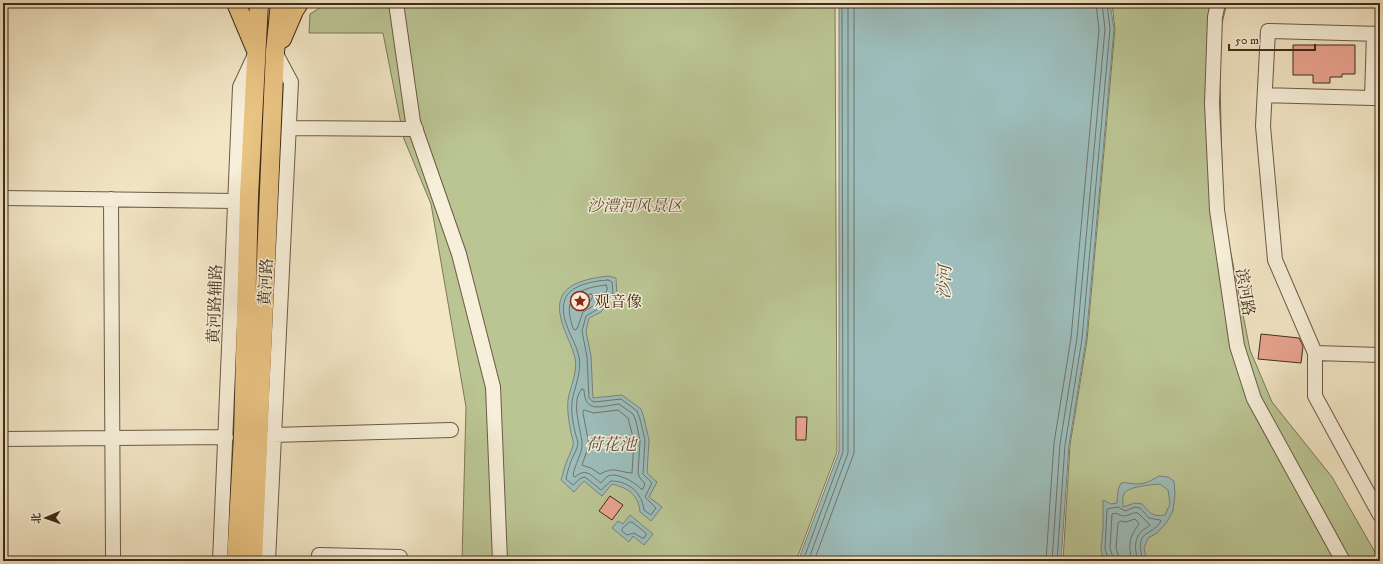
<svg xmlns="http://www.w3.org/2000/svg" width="1383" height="564" font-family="'IM FELL DW Pica','Noto Serif SC',serif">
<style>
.green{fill:#bbc594;stroke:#7e7858}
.water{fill:#9dbebc;stroke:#78847c;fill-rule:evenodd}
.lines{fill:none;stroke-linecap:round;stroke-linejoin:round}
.shore{stroke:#6f756c;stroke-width:1}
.building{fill:#eaa491;stroke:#412c1b}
.minor-casing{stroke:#6d5a46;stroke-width:16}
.major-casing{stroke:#412c1b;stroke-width:20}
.minor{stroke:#f7efd9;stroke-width:14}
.major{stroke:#e9c382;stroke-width:18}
.labels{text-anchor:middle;stroke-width:3;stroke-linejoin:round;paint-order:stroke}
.park-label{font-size:16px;font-style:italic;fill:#605239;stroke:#f7efd9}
.street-label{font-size:16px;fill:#412c1b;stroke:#f7efd9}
.poi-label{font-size:16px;fill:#412c1b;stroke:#f7efd9;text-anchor:start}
.water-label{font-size:17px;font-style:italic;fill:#585043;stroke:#f7efd9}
</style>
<rect width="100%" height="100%" fill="#f2e6c5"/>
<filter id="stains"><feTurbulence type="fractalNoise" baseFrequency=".005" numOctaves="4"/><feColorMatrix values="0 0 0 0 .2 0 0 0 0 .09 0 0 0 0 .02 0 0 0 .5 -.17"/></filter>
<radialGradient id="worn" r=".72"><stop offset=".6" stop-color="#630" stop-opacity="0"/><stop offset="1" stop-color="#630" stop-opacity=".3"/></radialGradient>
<path class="green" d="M350,3H835L837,452L796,561H462L466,407L431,204L404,139L383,33H309L310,14L324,5Z
M1112,3H1227L1219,35L1223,213L1250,350L1272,402L1332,477L1380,561H1063L1070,445L1087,340L1115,29Z"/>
<path class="water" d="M839,3H1110L1114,29L1086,340L1069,445L1061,561H798L839,452Z
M608,276L616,278L617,296L610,300L601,312L589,318L586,331L591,356L593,398L622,395L641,409L644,418L649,440L647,473L657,482L649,497L662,507L651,521L640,512C639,495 628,488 612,484L602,496L584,481L574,492L561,480C563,474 564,468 566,463C568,457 572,451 573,445C574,442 572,437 571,433C569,422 567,411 568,400C570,387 578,372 575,358C571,340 553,315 562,296C570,281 593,278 608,276Z
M1159,476L1168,477L1174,481L1175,494L1173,511L1167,522L1157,533L1148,538L1144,548L1147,561H1106L1103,557L1101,550L1103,527V500L1111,504L1117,503L1118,490L1121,483C1127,482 1131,484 1137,484C1146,484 1152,480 1159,476ZM1160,484L1168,490L1170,504L1165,515C1152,517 1150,513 1142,504L1135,503L1123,507C1123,503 1122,498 1124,494C1128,486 1151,485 1160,484Z
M630,515L653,534L644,545L633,536L629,542L612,528L618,521L623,524Z"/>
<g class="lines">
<path class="shore" d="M608,280L612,282L613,294L607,298L598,309L586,316L582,331L587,357L589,398L591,400L594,402L621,399L637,411L640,419L645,440L643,474L652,483L645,497L656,508L651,515L644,510C642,493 629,481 611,481L601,490L585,477L581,478L573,485L566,479C567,473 569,467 571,461C573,456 577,450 578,444C578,441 576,436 575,432C573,422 571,413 572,402C574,388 582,372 579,357C575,338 558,319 565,299C571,284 595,281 608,280Z
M606,285L607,287V291L595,305L583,312L577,329L574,330C572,326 571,322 570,317C565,293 586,287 606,285Z
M591,294L593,296L591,300L578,308L576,307C575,299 584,296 591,294Z
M582,389L584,390C585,414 602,406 619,404L633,414L636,421L640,441L638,473L640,478L645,484L643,489H641C635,482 617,472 608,476C605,478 603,481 601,483C591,476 587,467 575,477L573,476C574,465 583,453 582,443C581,428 570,401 582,389Z
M584,410L594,413L618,410L628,418L634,441L632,473C617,472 615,466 600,474L591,468L582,465L589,445L583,413Z
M630,522H632L646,533V535L644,538H642L634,533L627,535L622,531V529Z
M803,561L843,452L842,3
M808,561L848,453V3
M814,561L854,453V3
M1046,561L1054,443L1071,338L1099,30L1096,3
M1052,561L1060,444L1077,338L1105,29L1102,3
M1057,561L1065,445L1082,339L1110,29L1107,3
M1109,561L1105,549L1107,509L1118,507L1125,511L1135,507L1140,508L1149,518L1160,520L1161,521C1157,528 1152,530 1146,534C1137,540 1141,552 1143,561
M1114,561L1110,548L1112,514C1118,512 1119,516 1125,516C1130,515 1133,512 1138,513L1150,525C1148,527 1146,528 1143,530C1133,538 1135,551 1138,561
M1120,561L1116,548L1118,523L1120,521L1126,522L1135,519L1139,524C1129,537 1128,545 1132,561"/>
</g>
<path class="building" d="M1293,45H1355V74H1342V77H1330V83H1313V75H1293Z
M1261,334L1299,338L1303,346L1301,363L1258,359Z
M796,417H807L806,440H796Z
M610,496L623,505L612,520L599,511Z"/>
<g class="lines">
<g class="minor-casing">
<path id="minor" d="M396,3L413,122L459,254L493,387L500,561
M1218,3L1215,17L1212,104L1217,210L1237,346L1254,399L1343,561
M1374,34L1372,98H1380
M1380,34L1268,31L1263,126L1275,260L1315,353V396L1380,515
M1265,95L1372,98
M289,128L416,129
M3,198L235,201
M111,199L113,556
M1315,353L1380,355
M273,435L451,430
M3,439L226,437
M220,561L240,87L254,57
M268,561L291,82L275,52
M319,561V555L400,557V561"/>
</g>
<g class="major-casing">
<path id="major" d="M236,3L255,48
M282,39L294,11L299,3
M236,561L243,436L249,196L259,3
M253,561L275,52L280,3"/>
</g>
<use href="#minor" class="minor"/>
<use href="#major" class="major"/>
</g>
<defs>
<g id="sight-ring" transform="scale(1)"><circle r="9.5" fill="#f7efd9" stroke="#8f2418" stroke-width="1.5"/><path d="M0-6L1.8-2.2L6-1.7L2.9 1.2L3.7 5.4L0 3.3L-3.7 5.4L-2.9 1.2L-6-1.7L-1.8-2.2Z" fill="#8f2418"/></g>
</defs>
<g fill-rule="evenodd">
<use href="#sight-ring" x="580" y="301"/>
</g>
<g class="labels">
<g class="park-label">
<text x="635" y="211">沙澧河风景区</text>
</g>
<g class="street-label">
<text transform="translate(265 282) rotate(-87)" y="6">黄河路</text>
<text transform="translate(1246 292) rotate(81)" y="6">滨河路</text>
<text transform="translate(214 304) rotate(-88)" y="6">黄河路辅路</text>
</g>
<g class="poi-label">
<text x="594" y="307">观音像</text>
</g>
<g class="water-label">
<text transform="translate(944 282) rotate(-88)" y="6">沙河</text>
<text x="611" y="450">荷花池</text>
</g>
</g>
<rect width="1383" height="564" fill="none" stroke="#f2e6c5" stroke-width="16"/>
<rect x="4" y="4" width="1375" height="556" fill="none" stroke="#412c1b" stroke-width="2"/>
<rect x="8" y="8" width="1367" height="548" fill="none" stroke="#412c1b"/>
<g transform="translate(46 518) rotate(268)" stroke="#f7efd9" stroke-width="3" paint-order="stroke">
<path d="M0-3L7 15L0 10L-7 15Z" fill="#412c1b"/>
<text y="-6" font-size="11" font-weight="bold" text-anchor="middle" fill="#412c1b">北</text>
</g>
<path d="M1229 44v6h86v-6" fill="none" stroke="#412c1b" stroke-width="2"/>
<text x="1235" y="44" font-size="12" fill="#412c1b" stroke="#f7efd9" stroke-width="3" paint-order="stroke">50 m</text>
<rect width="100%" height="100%" filter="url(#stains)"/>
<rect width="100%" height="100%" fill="url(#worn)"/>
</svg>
